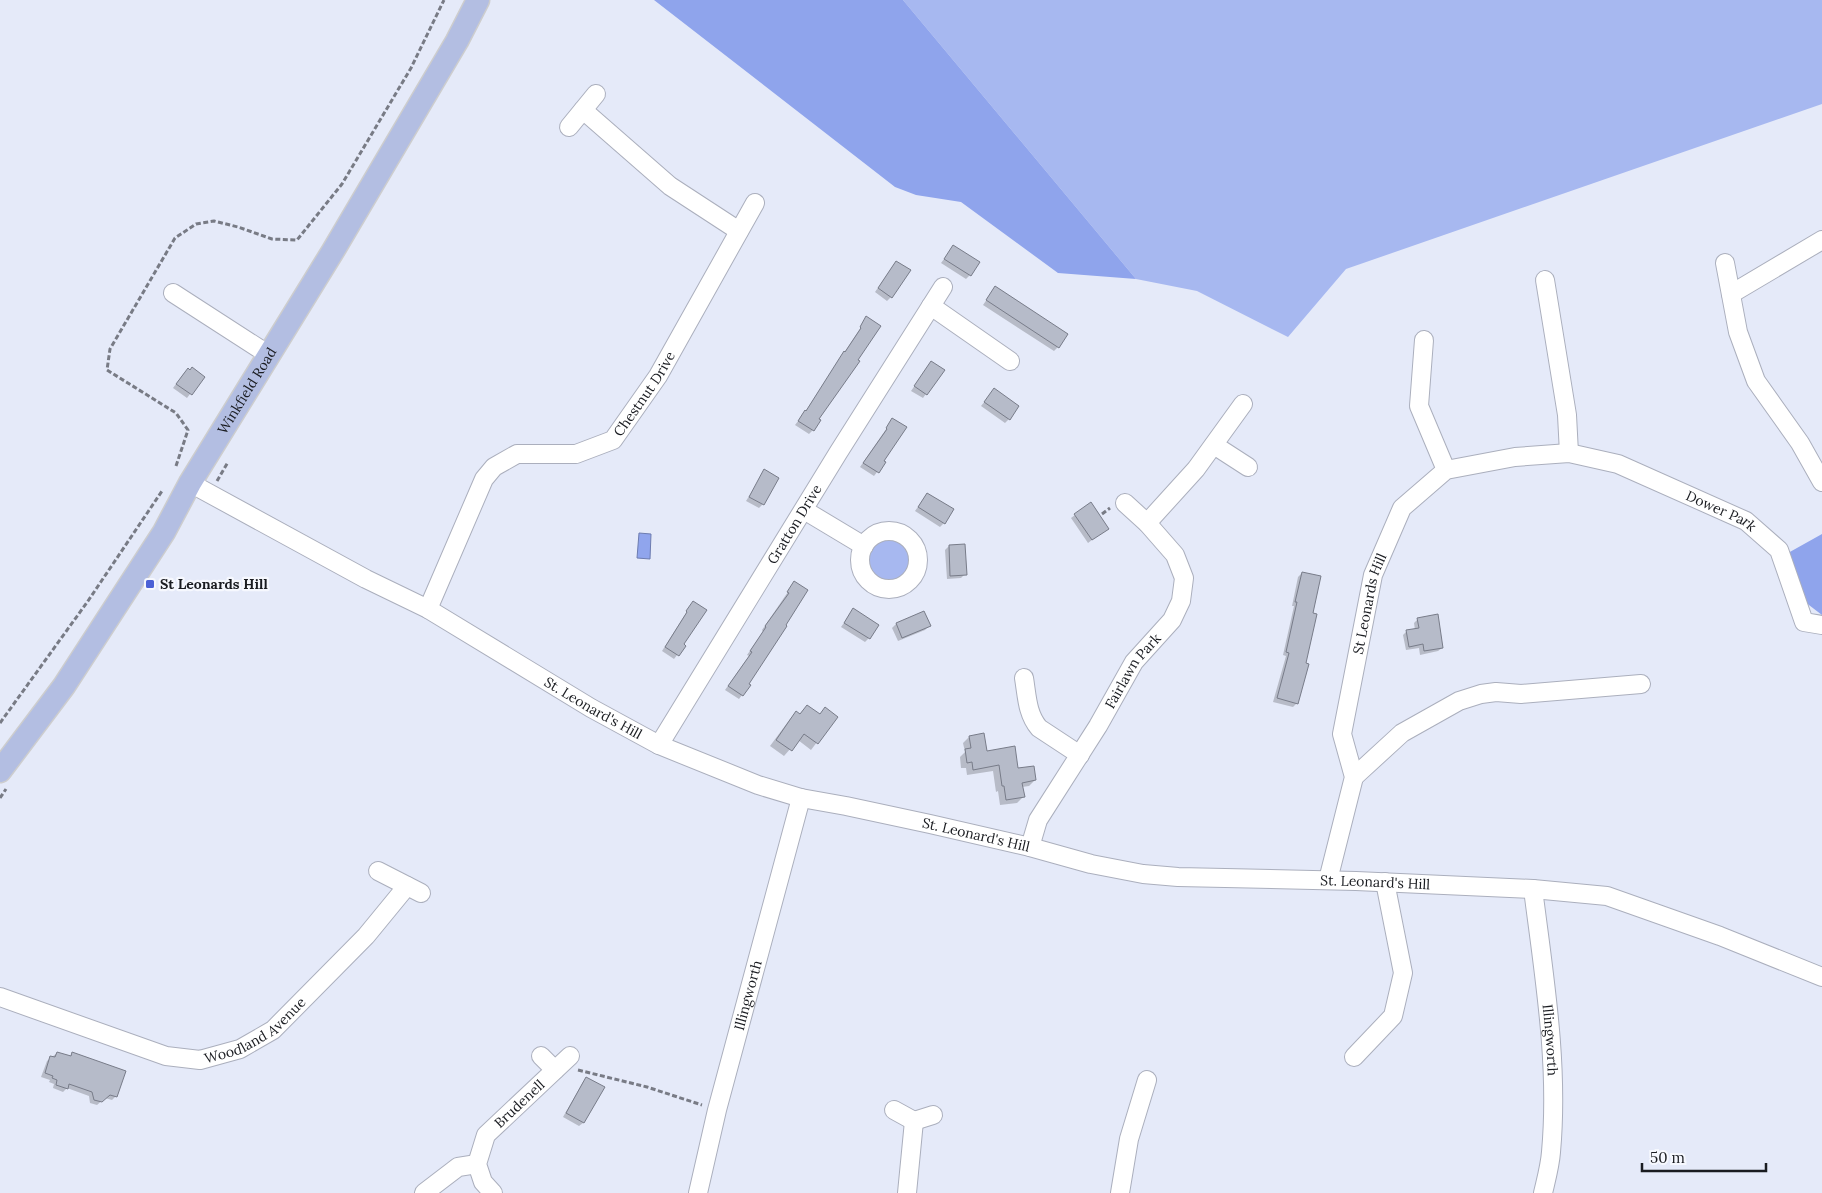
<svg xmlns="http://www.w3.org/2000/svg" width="1822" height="1193" font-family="Lora,serif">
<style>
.green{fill:#a7b8f0}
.forest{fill:#8fa4ec}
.water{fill:#90a5ed;stroke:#6d7cb0}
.shadow{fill:#0003}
.building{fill:#b6bbc9;stroke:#787c89}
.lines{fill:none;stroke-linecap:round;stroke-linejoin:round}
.minor-casing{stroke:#abafbd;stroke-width:20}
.major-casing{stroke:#cdcdce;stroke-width:25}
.path{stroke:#787b85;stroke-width:3;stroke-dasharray:5 2.5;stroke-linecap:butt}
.minor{stroke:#fff;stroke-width:18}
.major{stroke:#b3bee2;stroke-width:22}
.poi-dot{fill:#4b61d6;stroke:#f6f8fe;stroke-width:2}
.labels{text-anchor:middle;stroke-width:4.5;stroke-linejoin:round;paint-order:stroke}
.street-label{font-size:14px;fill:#1a1c21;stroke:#f6f8fe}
.poi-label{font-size:14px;font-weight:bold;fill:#1a1c21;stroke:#f6f8fe;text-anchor:start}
</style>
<rect width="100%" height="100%" fill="#e5eaf9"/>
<path class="green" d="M903,0H1822V104L1346,269L1288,337L1197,291L1136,279Z
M866 560a23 23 0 1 1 46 0a23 23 0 1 1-46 0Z"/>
<path class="forest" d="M654,0H903L1136,279L1058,273L961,202L916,195L895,187Z
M1822,534V615L1805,602L1788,553Z"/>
<path class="water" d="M639,533L651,534L650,559L637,558Z"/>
<path class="shadow" d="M953,247L970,275L966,279L941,263Z
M896,262L891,297L887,301L875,292Z
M992,292L1066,334L1058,347L1054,351L983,305Z
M867,318L813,430L809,434L795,425L805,412Z
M931,362L943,370L923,398L911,391Z
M184,373L203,377L187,398L173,388Z
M994,390L1009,419L1005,423L981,406Z
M893,419L882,462L884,463L874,476L860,467Z
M765,471L763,504L759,508L746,501Z
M927,494L944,523L940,527L915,511Z
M1075,515L1108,528L1088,543L1071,518Z
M949,546L965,574L961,578L947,579L945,550Z
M1302,573L1297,703L1293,707L1273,702L1286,656L1283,655L1294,606H1292L1298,577Z
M794,583L742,695L739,699L725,690L749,656L747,655L763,632L762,630Z
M693,602L683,645L684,646L674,659L662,651Z
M853,610L869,638L865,642L841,627Z
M924,613L929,626L925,630L898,641L892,628L896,624Z
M1418,619L1442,648L1438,651L1420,655L1419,648L1406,650L1403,635L1407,631L1415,630L1414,623Z
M807,706L819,715L825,709L836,717L811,750L798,740L784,756L770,746L790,719L796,713L799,715Z
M969,737L986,752L1035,780L1029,786L1022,787L1023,797L1017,803L1000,805L998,791L996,792L993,771L967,775L966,768H961L960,757L965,752L963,743Z
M57,1053L69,1057L73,1054L116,1096L112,1100L105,1098L97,1105L90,1103L89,1096L67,1088L63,1092L53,1088L54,1084L49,1082L50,1080L41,1077L47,1061Z
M587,1078L603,1087L583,1123L579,1126L563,1117L583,1082Z"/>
<path class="building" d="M953,245L980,262L971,276L944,259Z
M896,261L911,270L892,298L878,288Z
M995,286L1068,334L1059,348L986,300Z
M866,316L881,326L858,360L860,361L819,419L821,420L814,431L798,421L805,410L806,411L844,351L845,352L861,328L860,327Z
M931,361L945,370L927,395L914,386Z
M192,367L205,377L192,395L176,384L188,368L190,370Z
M994,388L1019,406L1010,420L984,402Z
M892,418L907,427L884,461L886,462L879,473L863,463L887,429L886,428Z
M764,469L779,478L764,505L749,497Z
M927,493L954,509L945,524L918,507Z
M1091,502L1109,529L1092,540L1074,514Z
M965,544L967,575L950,576L949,545Z
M1302,572L1321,576L1313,613L1317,614L1306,663L1309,664L1298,704L1277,698L1289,653L1286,652L1297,602H1295Z
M794,581L808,590L786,625L787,626L749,684L751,685L743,696L728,686L752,652L750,651L766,627L765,626L789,593L787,592Z
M693,601L707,610L684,644L686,646L679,656L665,647L687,612L686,611Z
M853,608L879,625L870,639L844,623Z
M924,611L931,626L902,638L896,623Z
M1438,614L1443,648L1424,651L1423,644L1409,647L1406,630L1419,628L1417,618Z
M807,705L820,714L825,707L838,717L818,744L804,734L792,751L776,740L796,711L800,714Z
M984,733L987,751L1015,746L1018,768L1034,766L1036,780L1022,783L1025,797L1006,800L1004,786H1002L999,765L973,770L972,762L967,763L965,749L971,748L969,736Z
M57,1052L71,1056L72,1052L126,1071L117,1097L110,1095L102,1102L94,1100L92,1092L69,1084L68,1089L56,1085L57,1080L52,1078L53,1076L45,1073L50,1056L55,1057Z
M586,1077L605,1087L584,1123L566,1113Z"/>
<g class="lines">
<g class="minor-casing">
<g id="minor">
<path d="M583,110L670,186L739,231"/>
<path d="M569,127L596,94"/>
<path d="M1725,263L1738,332L1756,381L1800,443L1822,482"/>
<path d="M1545,280L1567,415L1569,453"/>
<path d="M173,293L269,355"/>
<path d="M1731,294L1822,240"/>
<path d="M931,306L1010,361"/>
<path d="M1424,340L1419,406L1446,470"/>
<path d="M1214,445L1248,467"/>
<path id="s1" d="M190,483L366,579L428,609L591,708L659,745L758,785L801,798L846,806L930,824L1030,847L1091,864L1143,874L1178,877L1356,881L1533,889L1607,896L1720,936L1822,977"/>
<path d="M804,510L864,546"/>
<path d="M1147,523L1196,469L1243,404"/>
<circle cx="889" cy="560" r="29"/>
<path id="s2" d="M428,609L484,479L494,467L517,454H576L613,440L658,376L755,203"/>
<path d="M1024,678C1027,696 1027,714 1039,728L1080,755"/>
<path id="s3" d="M659,745L838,453L943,287"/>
<path d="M1354,777L1402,733L1459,701L1481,694L1496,692L1521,694L1641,684"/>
<path id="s4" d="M1030,847L1038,820L1098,726L1134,662L1172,620L1181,601L1184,578L1175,555L1147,523L1125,503"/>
<path d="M378,871L421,893"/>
<path id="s5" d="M1328,880L1354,777L1342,734L1373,575L1402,508L1446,470L1515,457L1569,453L1618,464L1746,521L1779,550L1804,622L1822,625"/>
<path id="s6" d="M1533,889C1544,976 1559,1064 1551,1152C1550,1166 1546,1180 1543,1193"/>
<path id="s7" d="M0,997L166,1056L200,1060L240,1049L273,1030L366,936L407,886"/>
<path d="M541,1056L555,1070"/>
<path d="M1354,1057L1393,1016L1403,973L1385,882"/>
<path d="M894,1110L914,1121L933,1115"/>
<path d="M424,1193L458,1167L477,1164"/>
<path id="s8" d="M493,1193L483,1182L477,1164L486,1135L570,1056"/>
<path id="s9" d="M698,1193L717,1110L801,798"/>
<path d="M907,1193L914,1121"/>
<path d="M1120,1193L1129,1139L1147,1080"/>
</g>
</g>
<g class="major-casing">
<g id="major">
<path id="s10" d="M0,771L64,686L164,532L190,483L333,251L457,41L478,0"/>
</g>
</g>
<path class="path" d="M176,466L188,430L176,413L107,370L110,349L175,238L196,224L214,221L238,227L272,239L297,240L342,184L411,68L444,0
M217,481L228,462
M1102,514L1110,508
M0,723L88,601L162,491
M0,798L6,789
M578,1070L647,1087L702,1105"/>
<use href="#minor" class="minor"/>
<use href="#major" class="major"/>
</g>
<rect class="poi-dot" x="145" y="579" width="10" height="10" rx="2.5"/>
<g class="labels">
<g class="street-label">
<text dy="5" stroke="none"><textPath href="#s10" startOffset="454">Winkfield Road</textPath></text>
<text dy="5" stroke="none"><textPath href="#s2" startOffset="338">Chestnut Drive</textPath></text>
<text dy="5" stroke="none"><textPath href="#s5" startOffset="732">Dower Park</textPath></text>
<text dy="5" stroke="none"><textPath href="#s3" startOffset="259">Gratton Drive</textPath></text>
<text dy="5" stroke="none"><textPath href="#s5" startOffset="284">St Leonards Hill</textPath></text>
<text dy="5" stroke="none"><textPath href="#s4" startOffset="205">Fairlawn Park</textPath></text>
<text dy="5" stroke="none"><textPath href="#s1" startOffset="462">St. Leonard's Hill</textPath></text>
<text dy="5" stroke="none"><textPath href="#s1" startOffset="868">St. Leonard's Hill</textPath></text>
<text dy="5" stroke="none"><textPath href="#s1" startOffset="1272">St. Leonard's Hill</textPath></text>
<text dy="5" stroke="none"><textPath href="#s9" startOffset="204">Illingworth</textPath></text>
<text dy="5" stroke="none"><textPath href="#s7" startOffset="274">Woodland Avenue</textPath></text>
<text dy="5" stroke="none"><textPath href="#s6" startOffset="152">Illingworth</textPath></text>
<text dy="5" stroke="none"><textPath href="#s8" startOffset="110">Brudenell</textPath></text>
</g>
<g class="poi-label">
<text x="160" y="589">St Leonards Hill</text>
</g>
</g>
<path d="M1642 1163v8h124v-8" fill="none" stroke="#1a1c21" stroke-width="2.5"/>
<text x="1650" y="1163" font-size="15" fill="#1a1c21" stroke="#f6f8fe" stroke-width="4" paint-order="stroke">50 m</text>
</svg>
